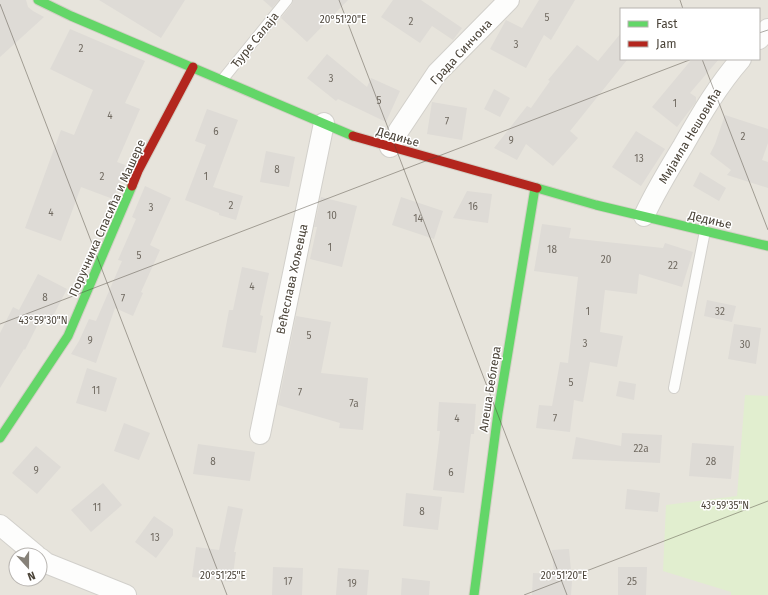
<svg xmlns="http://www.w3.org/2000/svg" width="768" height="595" font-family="'Fira Sans',sans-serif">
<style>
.residential{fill:#e7e4dc;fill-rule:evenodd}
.green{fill:#e1eecf}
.building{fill:#dedbd6}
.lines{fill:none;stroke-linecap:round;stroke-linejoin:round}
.lane-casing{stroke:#d2d0cb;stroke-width:12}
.street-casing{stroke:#d2d0cb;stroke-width:22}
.fast-casing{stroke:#d3cfc5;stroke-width:11}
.jam-casing{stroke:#d3cfc5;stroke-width:11}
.lane{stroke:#fdfdfc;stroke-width:10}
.street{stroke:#fdfdfc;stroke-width:20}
.fast{stroke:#63d668;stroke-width:9}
.jam{stroke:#b3261e;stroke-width:9}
.ticks{fill:none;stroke:#4b4439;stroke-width:1;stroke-opacity:0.45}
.labels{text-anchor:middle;stroke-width:3;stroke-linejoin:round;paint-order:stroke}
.number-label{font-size:10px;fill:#706a61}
.street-label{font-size:12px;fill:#4b4439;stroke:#fff}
.ticks-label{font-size:10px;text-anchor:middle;fill:#4b4439;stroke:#fff;stroke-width:3;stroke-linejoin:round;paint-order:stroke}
</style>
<rect width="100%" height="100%" fill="#f4f2ee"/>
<path class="residential" d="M0,0H768V595H0ZM621,9H759V59H621ZM16,555H40V579H16Z"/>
<path class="green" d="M745,395L768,396V595H731V592L663,571L666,505L737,496Z"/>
<path class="building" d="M0,0H26L28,7L33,11L44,17L0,57Z
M99,0H185L161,38Z
M263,0H279L272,8Z
M293,0H348L307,42L281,18L292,4Z
M393,0H421L462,28L453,40L432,26L420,43L381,17Z
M539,0H575L551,40L544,35L526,68L490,49L506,20L522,28Z
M70,29L145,61L125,103L140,109L117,162L125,165L122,176L113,199L81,187L61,241L25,228L61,130L74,135L93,90L50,69Z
M621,33V59L627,60L570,131L578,138L553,166L526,144L517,160L494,148L527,106L531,108L550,81L548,80L577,45L598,61Z
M327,54L367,87L371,78L400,91L386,122L338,99L336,101L307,78Z
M692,59H719L690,93L696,97V102L677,127L652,107Z
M494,89L510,98L500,117L484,109Z
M432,102L467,108L462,140L427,134Z
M207,109L238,120L213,187L243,196L236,220L219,215V213L185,200L206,145L195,141Z
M725,115L768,129V143L762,160L768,162V188L727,175L731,170L710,154L715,144Z
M636,131L665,149L641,186L612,167Z
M266,151L295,157L289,187L260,182Z
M700,172L726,188L719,201L693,186Z
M145,186L171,198L150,245L160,250L141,292L143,293L133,316L115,308L96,363L71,354L79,341L89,319L96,321L122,261L118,260L136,219L132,217Z
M467,191L492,194L488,223L453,218Z
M321,197L357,206L342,267L310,259L317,227H314Z
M401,197L443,211L434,239L392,225Z
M542,224L571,228L569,238L663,248L665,243L693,252L682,287L639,274L637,294L605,290L600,332L623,336L617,367L590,362L583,402L574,400L570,432L536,428L539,405L552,406L560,362L568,363L578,277L534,271Z
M242,267L269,273L260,315L263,316L256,353L222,347L229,310H233Z
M38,274L67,289L51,320L42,316L25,350L24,349L0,388V333L13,307L19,310Z
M707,300L736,306L732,322L704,316Z
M296,316L331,322L321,373L368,378L363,430L339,428L340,423L278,405Z
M734,324L761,328L756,364L728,359Z
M87,368L117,378L106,412L76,403Z
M619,381L636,384L634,400L616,396Z
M439,402L476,404L474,434H471L464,493L433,490L440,431H437Z
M124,423L150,433L139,460L114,451Z
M622,433L662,435L660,463L572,459L576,437L621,446Z
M692,443L734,446L731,479L689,476Z
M198,444L255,452L250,481L193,474Z
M36,446L61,467L37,494L12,473Z
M103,483L122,505L91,532L71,510Z
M627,489L660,493L658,512L625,509Z
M406,493L442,497L438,530L403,526Z
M228,506L243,509L234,552H236L232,582L192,577L196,547L219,550Z
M154,516L173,529V535L156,558L135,542Z
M569,549L572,581L571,595H532L533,573L554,574L552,550Z
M273,567L303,568L302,595H272Z
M618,567H647L646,595H618Z
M338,568L369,570L367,595H336Z
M402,578L430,581L429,595H401Z"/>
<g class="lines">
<g class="lane-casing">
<path id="lane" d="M223,79L287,0
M674,388L705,231"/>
</g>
<g class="street-casing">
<path id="street" d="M759,39L768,29
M390,147L399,130L437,73L509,0
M644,216C655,192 669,169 683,146C700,116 718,85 741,59
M260,434L324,123
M0,525L36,555
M40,558L46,563L126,595"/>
</g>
<g class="fast-casing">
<path id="fast" d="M38,0L71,16L353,136
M537,188L596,205L768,246
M0,438L68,336L132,186
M474,595L498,413L535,188"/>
</g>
<g class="jam-casing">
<path id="jam" d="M353,136L537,188
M132,186L138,171L193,67"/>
</g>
<use href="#lane" class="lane"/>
<use href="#street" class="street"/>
<use href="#fast" class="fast"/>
<use href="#jam" class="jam"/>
</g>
<path class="ticks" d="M339,0L567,595M680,0L683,9M0,4L227,595M759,33L768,30M702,59L768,230M0,324L692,59M524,595L768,501"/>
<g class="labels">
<g class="number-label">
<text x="547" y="21">5</text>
<text x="411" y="25">2</text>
<text x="516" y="48">3</text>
<text x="81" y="52">2</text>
<text x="331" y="82">3</text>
<text x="379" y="104">5</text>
<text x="675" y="107">1</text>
<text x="110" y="119">4</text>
<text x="447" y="125">7</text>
<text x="216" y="135">6</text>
<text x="743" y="140">2</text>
<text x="511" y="144">9</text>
<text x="639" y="162">13</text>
<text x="277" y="173">8</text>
<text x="102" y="180">2</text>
<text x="206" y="180">1</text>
<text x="231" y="209">2</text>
<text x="473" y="210">16</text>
<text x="151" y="211">3</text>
<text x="51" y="216">4</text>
<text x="332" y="219">10</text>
<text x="418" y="222">14</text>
<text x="330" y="251">1</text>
<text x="552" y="253">18</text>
<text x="139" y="259">5</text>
<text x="606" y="263">20</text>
<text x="673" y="269">22</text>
<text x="252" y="290">4</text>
<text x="45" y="301">8</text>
<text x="123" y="302">7</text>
<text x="588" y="315">1</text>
<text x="720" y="315">32</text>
<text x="309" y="339">5</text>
<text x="90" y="344">9</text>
<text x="585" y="347">3</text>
<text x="745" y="348">30</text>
<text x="571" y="386">5</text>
<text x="96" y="394">11</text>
<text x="300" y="396">7</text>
<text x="354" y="407">7a</text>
<text x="457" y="422">4</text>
<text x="555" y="422">7</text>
<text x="641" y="452">22a</text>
<text x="213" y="465">8</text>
<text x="711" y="465">28</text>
<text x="36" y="474">9</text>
<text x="451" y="476">6</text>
<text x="97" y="511">11</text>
<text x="422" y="515">8</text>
<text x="155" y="541">13</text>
<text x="288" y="585">17</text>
<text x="632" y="585">25</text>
<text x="352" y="587">19</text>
</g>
<g class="street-label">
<text transform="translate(255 40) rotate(-51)" y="4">Ђуре Салаја</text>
<text transform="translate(461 52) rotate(-47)" y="4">Града Синчона</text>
<text transform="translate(690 136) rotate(-59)" y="4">Мијаила Нешовића</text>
<text transform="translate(398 137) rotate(16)" y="4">Дедиње</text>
<text transform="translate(107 218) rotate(-66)" y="4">Поручника Спасића и Машере</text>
<text transform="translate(710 220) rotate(13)" y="4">Дедиње</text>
<text transform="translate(292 279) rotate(-78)" y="4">Већеслава Хољевца</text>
<text transform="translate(490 389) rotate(-81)" y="4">Алеша Беблера</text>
</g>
</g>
<g class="ticks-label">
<text x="343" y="23">20°51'20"E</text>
<text x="43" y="324">43°59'30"N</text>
<text x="725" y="509">43°59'35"N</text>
<text x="223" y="579">20°51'25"E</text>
<text x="564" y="579">20°51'20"E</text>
</g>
<rect x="620" y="8" width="140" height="52" fill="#ffffff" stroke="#b7b4b0"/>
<rect x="628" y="21" width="20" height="6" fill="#63d668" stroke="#b7b4b0"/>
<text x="656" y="28" font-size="12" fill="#4b4439">Fast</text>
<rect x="628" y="41" width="20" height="6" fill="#b3261e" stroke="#b7b4b0"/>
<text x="656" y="48" font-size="12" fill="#4b4439">Jam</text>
<g transform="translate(28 567) rotate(159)"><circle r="19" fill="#ffffff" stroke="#b7b4b0"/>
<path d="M0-3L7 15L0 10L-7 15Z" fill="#868178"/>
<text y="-6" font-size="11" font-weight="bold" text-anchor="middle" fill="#4b4439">N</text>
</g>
</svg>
